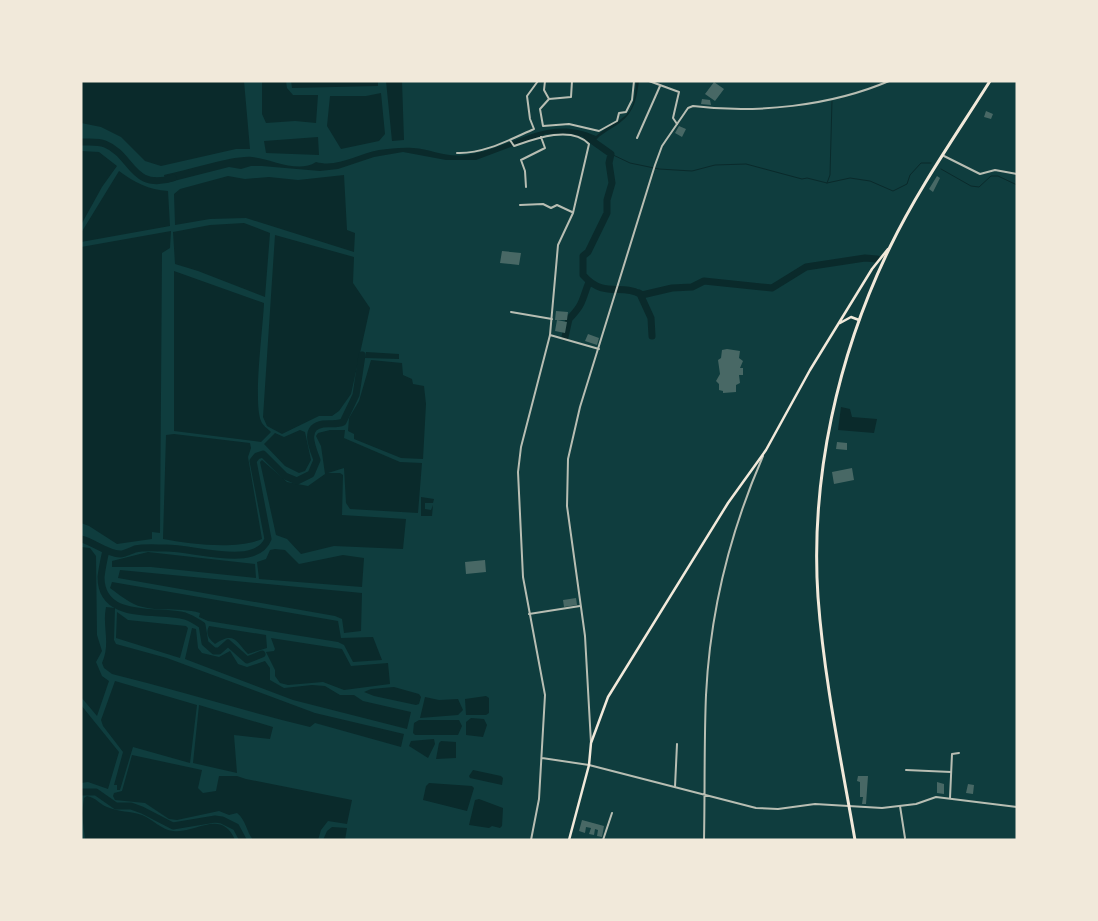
<svg xmlns="http://www.w3.org/2000/svg" width="1098" height="921" font-family="Karla,sans-serif">
<style>
.water{fill:#0a2a2b}
.lines{fill:none;stroke-linecap:round;stroke-linejoin:round}
.stream{stroke:#0a2a2b;stroke-width:1}
.river{stroke:#0a2a2b;stroke-width:7}
.building{fill:#486865}
.minor{stroke:#b8beb3;stroke-width:2}
.tertiary{stroke:#b8beb3;stroke-width:2}
.secondary{stroke:#f1e9da;stroke-width:2.5}
.trunk{stroke:#f1e9da;stroke-width:3}
</style>
<rect width="100%" height="100%" fill="#0f3d3e"/>
<path class="water" d="M81,81H244L250,149H236L161,166L145,161L121,137L101,127L81,123Z
M262,81H286L287,88L293,95H318L316,123L295,121L266,123L262,114Z
M291,81H378V86L292,88Z
M386,81H402L404,140L392,141Z
M636,81H639C636,103 633,116 612,128C606,132 600,135 596,140L572,134H546L476,160H446L403,152L374,157L338,169L320,171L262,166H251L241,169L229,167L166,183L164,175C186,171 233,155 252,157C272,159 298,174 316,162C338,168 357,154 379,150C389,149 402,147 413,148C431,149 447,158 465,155C514,149 545,113 596,136C622,115 635,121 636,81Z
M381,93L385,134L379,141L341,149L327,126L330,96H366Z
M318,137L319,155L266,153L264,141Z
M81,151L99,152L117,166L102,187L81,225Z
M119,171C134,182 149,190 168,191L170,226L81,242V233Z
M344,175L347,230L355,233L354,252L246,218L210,219L175,225L174,194L180,189L228,176L245,179L269,177L298,180Z
M244,223L270,233L265,297L198,271L175,264L173,232L210,225Z
M171,231L170,248L162,253L160,533L152,532V539L117,544L89,526L81,523V247Z
M275,235L354,257L353,283L370,308L351,394L339,411L332,416H319L282,434L267,426L263,417Z
M174,271L264,303C263,328 253,401 261,421C263,426 267,428 271,432L261,442L174,431Z
M366,352L399,354V359L365,358Z
M371,360L402,363L403,375L412,379L413,384L424,386L426,404L423,459L401,458L354,439V434L348,431L349,418L359,401Z
M841,407L850,409L852,417L877,419L874,433L838,430Z
M300,430L305,432L311,460L305,471L299,473L285,466L264,444L275,433L284,437Z
M330,430H345L344,438L400,462L422,463L418,513L350,509L346,503L344,468L328,473H340L343,475L342,515L406,519L403,549L334,546L301,554L287,539L276,535L260,462L262,460L287,482L308,486L325,474L321,446L316,436L318,433Z
M174,434L250,443L251,448L248,457L262,539C238,550 189,544 163,539L166,435Z
M421,497L434,499L433,503H425V509L431,510L433,505L432,516H421Z
M81,547L90,548L96,556L97,635L102,651L96,662L102,676L109,681L97,716L81,697Z
M275,549L285,550L299,564L343,555L364,558L362,587L259,579L257,562L266,559L270,550Z
M148,552L255,564L256,578L151,567H112V561Z
M120,570L362,593L361,631L344,633L342,619L335,616L118,578Z
M112,582L338,621L341,638L373,637L382,660L353,662L344,645L338,642L208,621L199,617L200,613C178,606 150,614 130,602C123,598 117,593 110,588Z
M106,607L115,608L114,640L116,644L167,658L315,713L404,734L401,747L315,723L310,727C243,711 178,690 112,674L104,668L102,663C111,642 102,628 106,607Z
M117,612L128,620L186,626L188,628L180,658L116,638Z
M209,626L266,635L267,648L248,654C236,641 234,631 215,644C209,639 205,634 209,626Z
M192,628L196,629L198,648L202,653L219,657L230,651L238,664L247,667L265,661L270,668V680L284,688L312,685L325,686L340,695H354L363,701L411,712L407,729L293,700L185,659Z
M271,638L342,649L351,666L388,663L390,684L344,690L323,682L288,685L280,683L275,676V670L266,652L274,651L275,649Z
M115,681L197,705L190,763L133,747L120,790H117V785H114L123,752L103,726L101,720Z
M394,687L419,694L421,697L419,704L416,705L374,696L364,692L371,689Z
M486,696L489,698V713L486,715H466L465,699Z
M425,697L439,700L458,699L463,710L458,715L420,718Z
M81,705L119,752L108,789L88,782L81,783Z
M199,705L273,727L270,739L234,735L237,773L193,763Z
M471,718L484,719L487,725L483,737L466,735V722Z
M419,720H459L462,726L458,735H415L413,733L414,723Z
M434,739L435,744L428,758L409,746L411,741Z
M441,741L456,742V758L436,759L439,743Z
M132,755L202,770L198,788L203,793L216,791L219,776H237L246,779L352,800L347,824L328,821L321,830L318,840H253C246,831 246,820 237,813L229,815L219,811L177,820L169,819L145,803L115,800L113,796L114,793L122,791Z
M473,770L501,776L503,778L502,785L470,778L469,776Z
M429,783L472,786L474,788L467,811L423,800L426,786Z
M87,796C97,798 99,804 107,807C118,812 131,811 142,815C152,819 162,830 173,831C196,834 221,808 235,840H85L82,813L84,798Z
M479,799L503,808L502,826L500,828L492,826L489,828L469,825L475,800Z
M332,827L347,828L345,840H323L327,831Z"/>
<g class="lines">
<path class="stream" d="M611,154L630,163L659,169L692,171L715,165L746,164L802,179L807,178L827,183L850,178L870,181L893,191L907,184L910,175L921,163H931
M941,169L971,186L979,187L991,176H998L1017,185
M827,183L830,175L832,101"/>
<path class="river" d="M587,137L611,154L609,163L612,183L607,200V213L588,252L583,256V275C604,299 621,283 640,294L651,318L652,336
M81,142C89,142 98,141 105,144C133,155 131,191 173,178
M639,293L642,295L672,288L692,287L704,281L772,288L806,267L865,258L877,259
M565,337L569,319C584,303 581,302 589,282
M81,539C94,542 107,554 120,554C125,554 130,551 135,549C144,547 156,548 165,548C192,547 256,570 268,539L253,461L257,456L263,454L285,476L297,481L311,474L317,460C312,447 303,427 323,424C330,423 337,425 343,422L356,395L362,355
M106,550C104,559 102,568 101,577C101,621 156,609 185,616C191,618 197,622 202,625L205,643L214,651H219L228,643L247,660L262,654
M81,792H96L116,806H131L142,810L173,826L215,819L222,820L236,827L243,840"/>
</g>
<path class="building" d="M714,82L724,89L715,101L705,94Z
M702,99L710,100L711,105L701,104Z
M986,111L993,114L991,119L984,117Z
M679,126L686,129L682,137L675,133Z
M937,176L940,178L933,192L929,189Z
M502,251L521,253L519,265L500,263Z
M556,311L568,312L567,320H555Z
M557,320L567,322L565,333L555,331Z
M588,334L599,338L597,345L585,341Z
M727,349L740,351L739,358L743,361L740,368H743V375H739L740,383L736,385V392L723,393V391L719,390V384L716,381L720,374L718,360L721,358L722,350Z
M837,442L847,443V450L836,449Z
M852,468L854,480L834,484L832,472Z
M485,560L486,572L466,574L465,562Z
M576,598L577,605L564,607L563,600Z
M858,776H868L866,804H862L863,797H860V782L857,781Z
M937,782L944,784V794L937,793Z
M968,784L974,785L973,794L966,793Z
M582,820L604,826L602,837L597,836L598,830L595,829L594,835L589,834L591,828L586,827L585,833L579,831Z"/>
<g class="lines">
<path class="minor" d="M509,81H527
M545,81L544,90L549,99L571,97L572,81
M649,81L679,92L673,118L677,124
M549,99L540,109L543,126L569,124L599,131L617,121L619,113L626,112L632,100L634,81
M637,138L660,86
M510,140L514,146C534,139 571,125 589,144L573,213L558,245L550,335
M457,153C484,154 511,139 534,129L530,119L527,96L538,81
M526,187L525,171L521,160L545,148L541,137
M520,205L543,204L551,208L557,205L572,212
M511,312L552,319
M529,614L580,606
M906,770L951,772
M675,787L677,744
M950,798L952,754L959,753
M900,806L905,838
M603,840L612,813"/>
<path class="tertiary" d="M944,156L980,174L995,170L1017,174
M591,743L585,636L567,506L568,459L580,407L655,165L662,146L688,108L693,106C755,114 831,106 889,81
M542,758L589,765L756,808L778,809L815,804L882,808L916,804L936,797L1017,807
M531,840L539,799L545,695L523,577L518,472L521,447L550,335L599,349
M704,840C705,792 704,743 706,695C710,612 730,532 763,456"/>
<path class="secondary" d="M840,323L851,317L859,320
M569,840L589,765L591,743L608,697L728,503L766,450L810,370L872,269L888,249"/>
<path class="trunk" d="M855,840C841,759 824,679 818,597C810,478 838,354 890,247C918,189 956,135 990,81"/>
</g>
<rect width="1098" height="921" fill="none" stroke="#f1e9da" stroke-width="165"/>
</svg>
